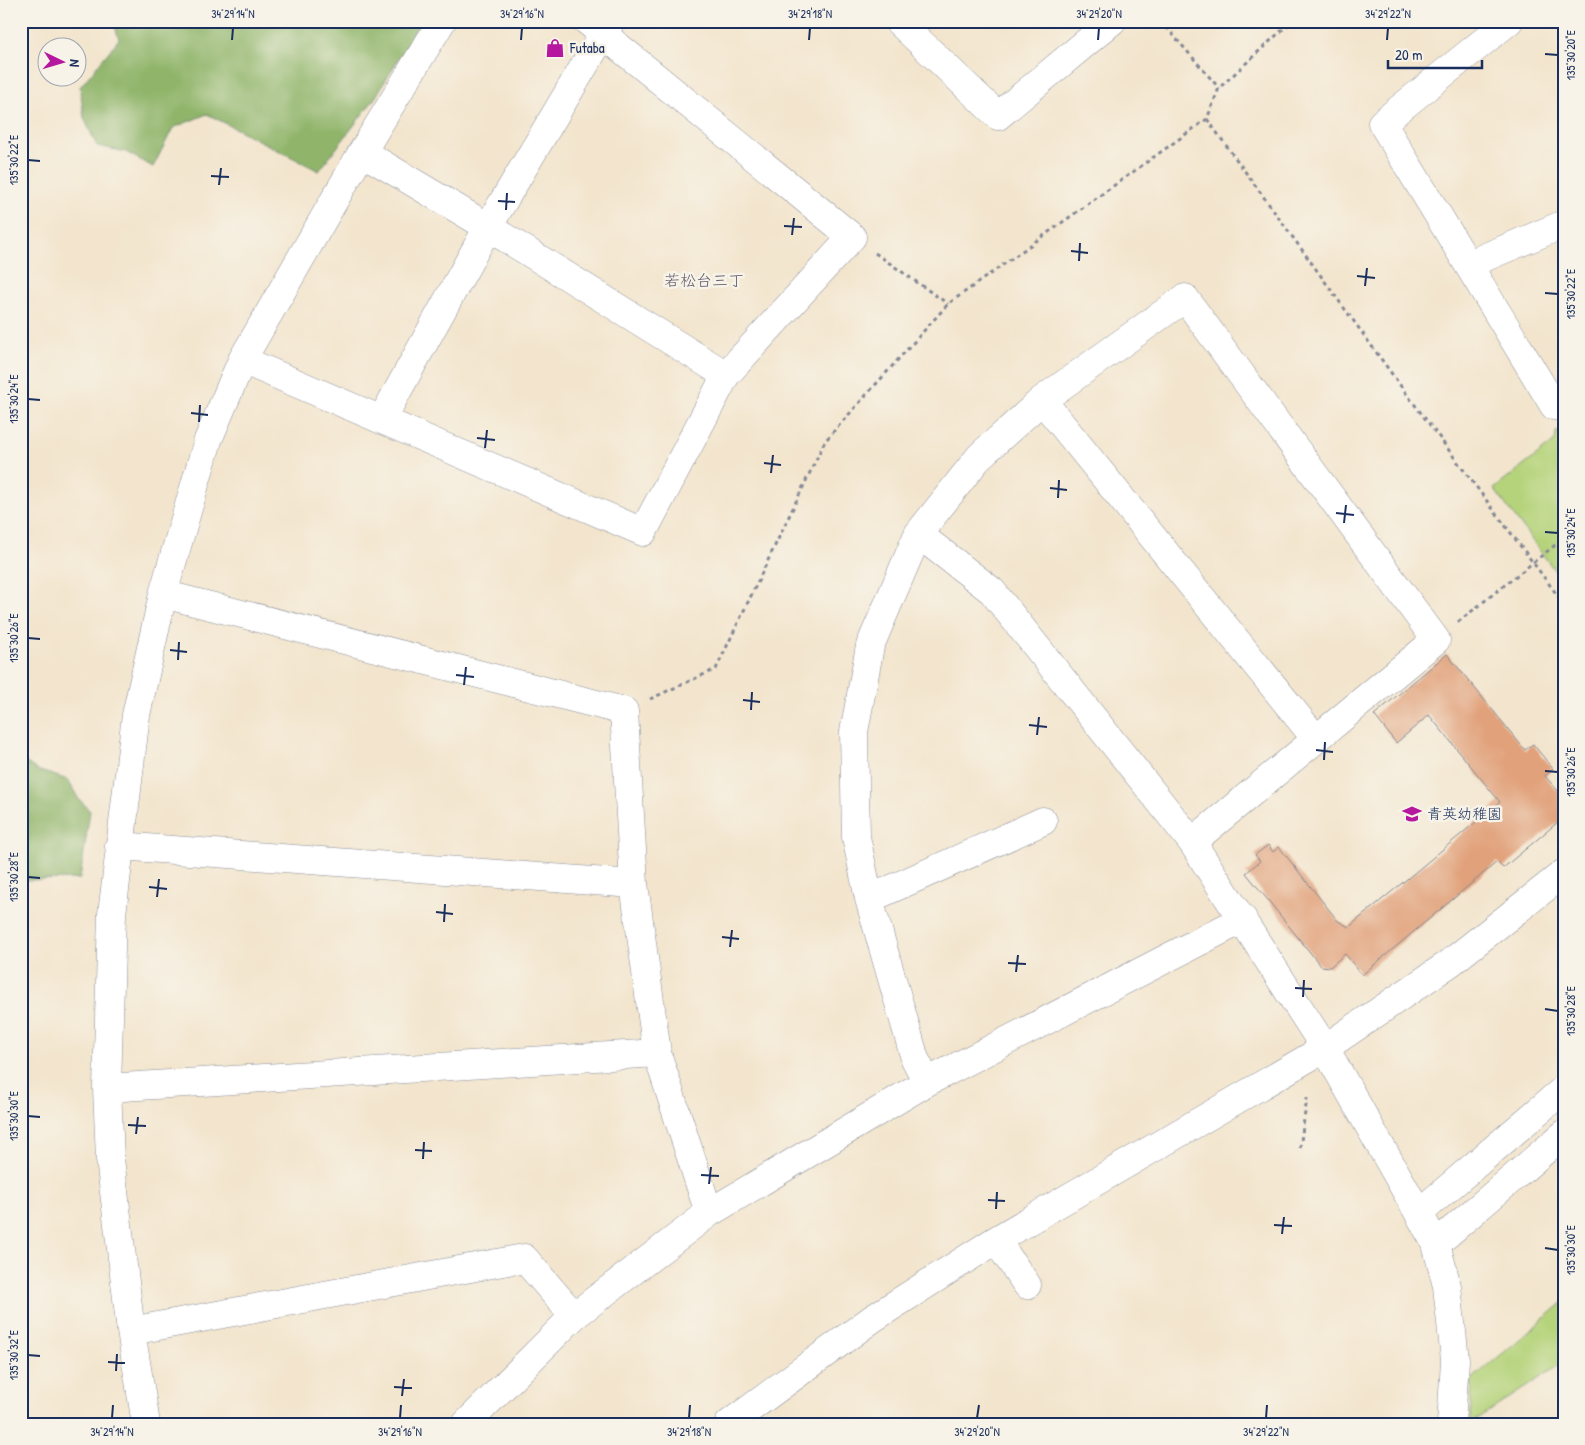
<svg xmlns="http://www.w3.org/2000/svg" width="1585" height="1445" font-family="'Patrick Hand','Klee One',sans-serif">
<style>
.green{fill:#b5d37a;stroke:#68816c}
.forest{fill:#90b56a;stroke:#567264}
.building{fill:#e1a17a}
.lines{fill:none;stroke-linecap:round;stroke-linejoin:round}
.minor-casing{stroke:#878a96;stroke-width:29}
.path{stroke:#878a96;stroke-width:3;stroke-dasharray:4 4;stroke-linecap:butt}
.minor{stroke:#fff;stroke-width:28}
.ticks{fill:none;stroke:#1b2f5e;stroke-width:2}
.labels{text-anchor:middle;stroke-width:5;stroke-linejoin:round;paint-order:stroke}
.poi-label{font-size:15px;fill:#1b2f5e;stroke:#f7f3e8;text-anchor:start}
.neighbourhood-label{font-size:16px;fill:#605768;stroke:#f7f3e8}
.neatline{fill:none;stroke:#1b2f5e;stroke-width:2}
.ticks-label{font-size:12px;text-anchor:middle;fill:#1b2f5e}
</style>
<rect width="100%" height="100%" fill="#f7f3e8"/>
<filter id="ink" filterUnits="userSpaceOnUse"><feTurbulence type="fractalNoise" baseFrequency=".02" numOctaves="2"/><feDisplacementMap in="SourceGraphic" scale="10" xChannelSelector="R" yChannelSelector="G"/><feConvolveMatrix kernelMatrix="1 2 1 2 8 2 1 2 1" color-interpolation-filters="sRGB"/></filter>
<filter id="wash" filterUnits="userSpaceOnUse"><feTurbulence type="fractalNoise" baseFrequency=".0096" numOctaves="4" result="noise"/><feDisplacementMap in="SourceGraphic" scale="20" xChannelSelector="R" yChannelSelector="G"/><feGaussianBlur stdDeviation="1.12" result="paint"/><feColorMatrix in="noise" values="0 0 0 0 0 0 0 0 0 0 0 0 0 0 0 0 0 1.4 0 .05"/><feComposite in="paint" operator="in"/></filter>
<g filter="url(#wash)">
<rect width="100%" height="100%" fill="#f3e5cd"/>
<path class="green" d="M1564,430V583L1494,489L1555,441L1556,432Z
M1564,1302V1362L1470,1424L1472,1379Z"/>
<path class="forest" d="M113,21H421L375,98L319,171L207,114L173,128L153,167L126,152L97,146L84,118L80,87L119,39Z
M21,759L37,770L68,780L78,798L90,811L80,879L21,880Z"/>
<g id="blocks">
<path class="building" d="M1447,654L1525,750L1533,744L1553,769L1545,776L1564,798V817L1503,868L1497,862L1362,975L1345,954L1330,967L1321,966L1246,873L1260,861L1255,855L1268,845L1273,852L1279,847L1338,921L1349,927L1500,802L1429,715L1396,743L1374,715Z"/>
</g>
</g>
<g filter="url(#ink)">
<use href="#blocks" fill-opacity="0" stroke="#878a96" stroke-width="1"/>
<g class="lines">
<g class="minor-casing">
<path id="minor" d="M898,21L998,116L1112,21
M1509,21L1382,123L1554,406L1564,404
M362,152L488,227L726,375
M1469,264L1564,224
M242,360L362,152L442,21
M1042,400L1316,739
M382,419L488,227L611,21
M918,534L992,591L1192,842L1325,1048L1436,1244L1447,1286L1455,1360L1451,1424
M163,594L624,711L634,884L657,1053L709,1213
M119,846L634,884
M869,899L1043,821
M927,1082L915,1059L869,899L856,837L854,732L870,646L918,534L980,456L1042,400L1185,298L1436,640L1192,842
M107,1088L657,1053
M1419,1213L1564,1089
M996,1240L1027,1285
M1436,1244L1564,1134
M131,1331L524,1258L574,1316
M146,1424L131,1331L110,1159L107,1088L112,914L136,715L163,594L208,440L242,360L643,532L726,375L852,237L587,21
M466,1424L574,1316L709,1213L927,1082L1243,919
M729,1424L872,1319L996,1240L1325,1048L1450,963L1564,873"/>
</g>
<path class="path" d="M1161,21L1219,88
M1207,119L1400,385L1564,604
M875,253L948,304
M1563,511L1564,509
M1458,622L1564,538
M650,699L716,669L825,441L948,304L1207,119L1219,88L1292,21
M1300,1148L1307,1098"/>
<use href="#minor" class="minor"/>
</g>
</g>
<path class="ticks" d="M232,40L233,28M521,40L522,28M809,40L810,28M1098,40L1099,28M1387,40L1388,28M1545,54L1558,55M28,160L40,161M211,176L229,177M219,185L221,168M498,201L515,202M506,210L507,193M784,226L802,227M792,235L794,218M1071,251L1088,253M1079,261L1080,243M1357,276L1375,278M1365,286L1367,268M1545,293L1558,294M28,399L40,400M191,413L208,415M199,422L200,405M477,438L495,440M485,448L487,430M764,463L781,465M771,473L773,455M1050,488L1067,490M1058,498L1059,480M1336,513L1354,515M1344,523L1346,505M1545,532L1558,533M28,638L40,639M170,650L187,652M178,660L179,642M456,675L474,677M464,685L466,667M743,700L760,702M751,710L752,692M1029,725L1047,727M1037,735L1039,717M1316,750L1333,752M1324,760L1325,742M1545,771L1558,772M28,877L40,878M149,887L167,889M157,897L159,879M436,912L453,914M444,922L445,904M722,937L739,939M730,947L732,930M1008,963L1026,964M1016,972L1018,955M1295,988L1312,989M1303,997L1304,980M1545,1009L1558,1011M28,1116L40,1117M128,1125L146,1126M136,1134L138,1117M415,1150L432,1151M423,1159L424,1142M701,1175L719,1176M709,1184L711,1167M988,1200L1005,1201M996,1209L997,1192M1274,1225L1292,1226M1282,1234L1284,1217M1545,1248L1558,1250M28,1355L40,1356M108,1362L125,1363M116,1371L117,1354M394,1387L412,1388M402,1396L404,1379M112,1418L113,1405M400,1418L401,1405M689,1418L690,1405M977,1418L979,1405M1266,1418L1267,1405"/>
<defs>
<g id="shop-bare" transform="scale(1.5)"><path d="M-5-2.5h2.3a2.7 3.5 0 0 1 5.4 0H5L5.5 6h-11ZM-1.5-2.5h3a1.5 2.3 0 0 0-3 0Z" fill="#b5179e" stroke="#f7f3e8" stroke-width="2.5" paint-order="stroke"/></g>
<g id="school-bare" transform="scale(1.5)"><path d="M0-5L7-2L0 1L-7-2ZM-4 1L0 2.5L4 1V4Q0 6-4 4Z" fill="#b5179e" stroke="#f7f3e8" stroke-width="2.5" paint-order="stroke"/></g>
</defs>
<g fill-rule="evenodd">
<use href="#shop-bare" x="555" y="48"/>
<use href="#school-bare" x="1412" y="814"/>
</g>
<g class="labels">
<g class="poi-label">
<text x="570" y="53">Futaba</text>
<text x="1427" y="819">青英幼稚園</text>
</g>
<g class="neighbourhood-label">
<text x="704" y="286">若松台三丁</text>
</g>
</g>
<rect width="1585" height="1445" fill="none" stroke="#f7f3e8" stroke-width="55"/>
<g transform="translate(62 62) rotate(95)"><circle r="24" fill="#f7f3e8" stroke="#9fa5b1"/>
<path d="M0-4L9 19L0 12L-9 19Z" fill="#b5179e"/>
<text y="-8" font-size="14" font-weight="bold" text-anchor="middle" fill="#1b2f5e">N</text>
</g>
<path d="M1388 60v8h94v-8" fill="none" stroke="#1b2f5e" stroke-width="2.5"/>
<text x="1395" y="60" font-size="15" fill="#1b2f5e" stroke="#f7f3e8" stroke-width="4" paint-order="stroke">20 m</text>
<rect x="28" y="28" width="1530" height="1390" class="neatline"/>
<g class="ticks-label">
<text x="233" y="18">34°29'14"N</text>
<text x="522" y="18">34°29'16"N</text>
<text x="810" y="18">34°29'18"N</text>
<text x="1099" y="18">34°29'20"N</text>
<text x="1388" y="18">34°29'22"N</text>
<text transform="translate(1571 55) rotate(-90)" y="4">135°30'20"E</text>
<text transform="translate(14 160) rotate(-90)" y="4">135°30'22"E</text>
<text transform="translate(1571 294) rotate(-90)" y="4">135°30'22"E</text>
<text transform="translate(14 399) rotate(-90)" y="4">135°30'24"E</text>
<text transform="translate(1571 533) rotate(-90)" y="4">135°30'24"E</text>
<text transform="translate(14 638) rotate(-90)" y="4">135°30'26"E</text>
<text transform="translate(1571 772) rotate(-90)" y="4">135°30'26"E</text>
<text transform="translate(14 877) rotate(-90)" y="4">135°30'28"E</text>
<text transform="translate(1571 1011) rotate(-90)" y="4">135°30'28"E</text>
<text transform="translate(14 1116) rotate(-90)" y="4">135°30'30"E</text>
<text transform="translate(1571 1250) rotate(-90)" y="4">135°30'30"E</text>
<text transform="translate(14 1355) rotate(-90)" y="4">135°30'32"E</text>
<text x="112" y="1436">34°29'14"N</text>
<text x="400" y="1436">34°29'16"N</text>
<text x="689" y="1436">34°29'18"N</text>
<text x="977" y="1436">34°29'20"N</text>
<text x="1266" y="1436">34°29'22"N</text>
</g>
</svg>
